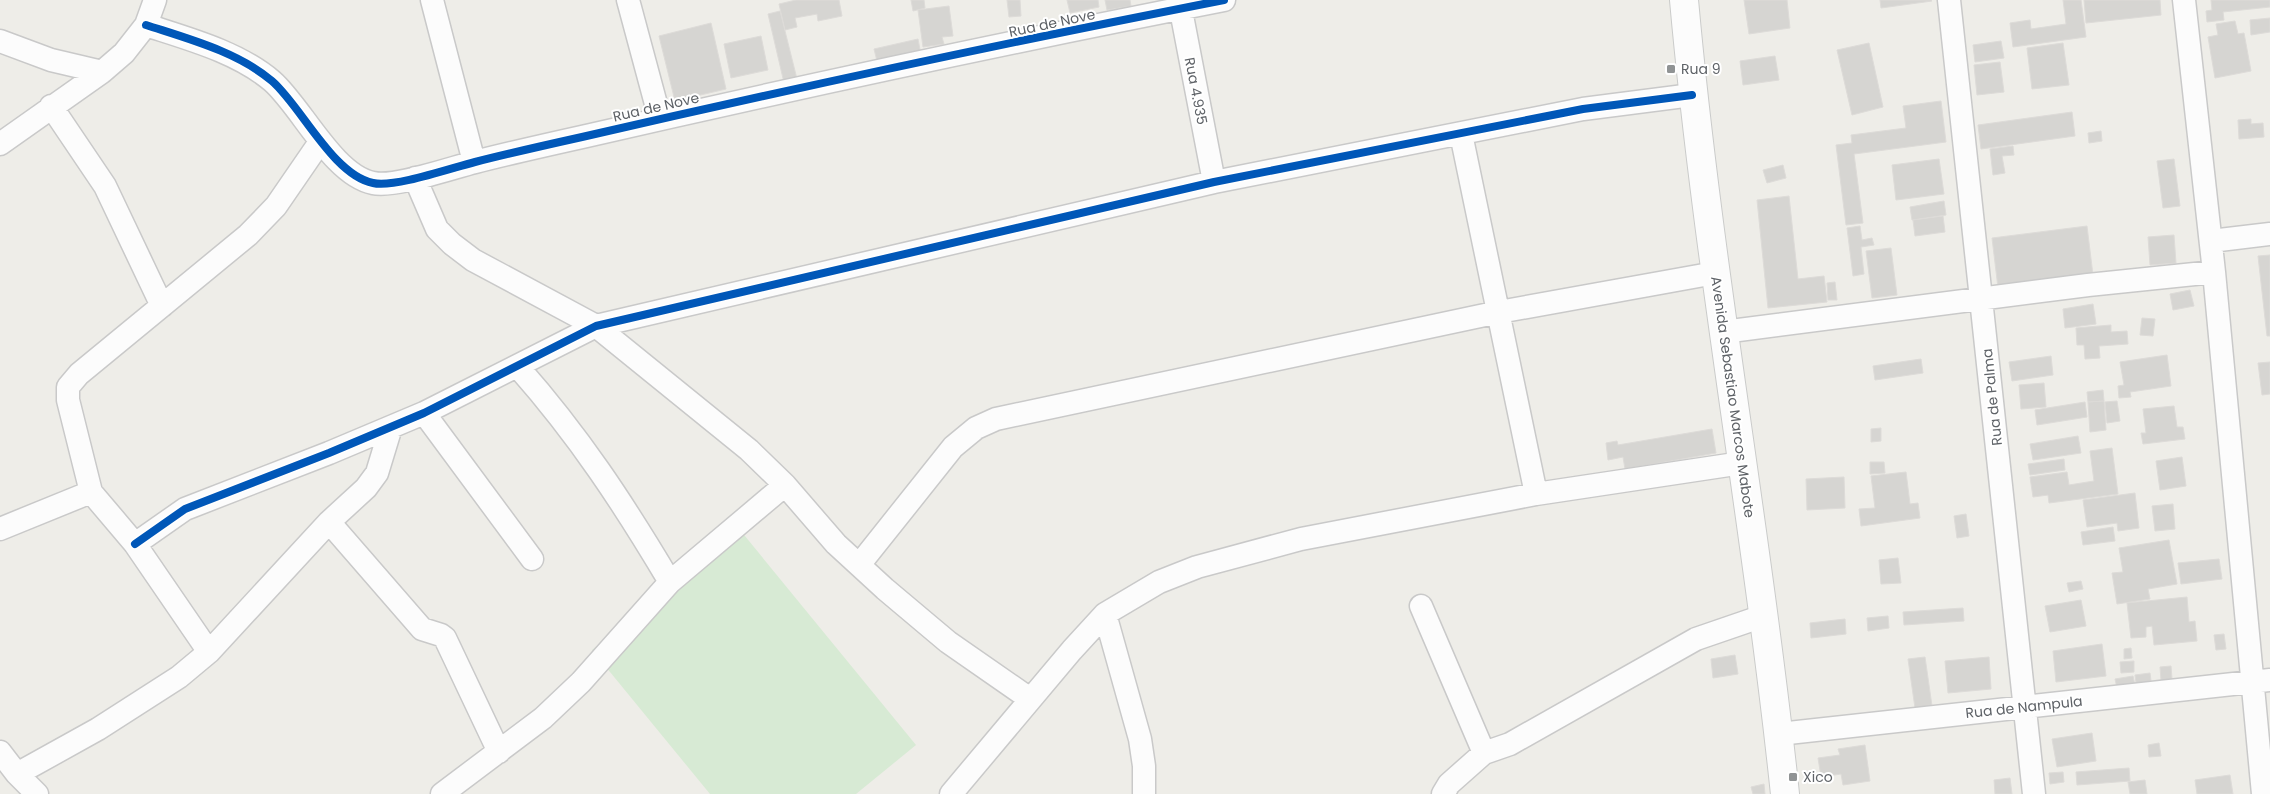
<svg xmlns="http://www.w3.org/2000/svg" width="2270" height="794" font-family="Poppins,sans-serif">
<style>
.grass{fill:#d7ead4}
.building{fill:#d6d5d2;stroke:#dddbd8}
.lines{fill:none;stroke-linecap:round;stroke-linejoin:round}
.street-casing{stroke:#c9c9c9;stroke-width:25}
.secondary-casing{stroke:#cacbca;stroke-width:30}
.street{stroke:#fcfcfc;stroke-width:22}
.secondary{stroke:#fcfcfc;stroke-width:28}
.cycleway-casing{stroke:#fff;stroke-width:11}
.cycleway{stroke:#0057b8;stroke-width:8}
.poi-dot{fill:#909394;stroke:#fff;stroke-width:2}
.labels{text-anchor:middle;stroke-width:4;stroke-linejoin:round;paint-order:stroke}
.street-label{font-size:14px;fill:#5e6267;stroke:#fff}
.poi-label{font-size:14px;fill:#5e6267;stroke:#fff;text-anchor:start}
</style>
<rect width="100%" height="100%" fill="#eeede8"/>
<path class="grass" d="M740,530L916,745L856,794H710L592,650Z"/>
<path class="building" d="M796,0H839L842,16L818,21L817,14L795,18L797,27L785,30L779,4Z
M911,0H924L925,8L913,11Z
M1007,0H1020L1021,16L1009,17Z
M1067,0H1098L1099,7L1070,13Z
M1105,0H1130L1131,6L1107,10Z
M1744,0H1787L1790,28L1749,34Z
M1880,0H1931L1932,1L1881,8Z
M2063,0H2081L2086,37L2013,47L2010,23L2030,20L2031,29L2066,24Z
M2084,0H2160L2161,15L2086,23Z
M2211,0H2270V7L2223,12L2224,20L2207,22L2206,11L2212,10Z
M949,6L953,36L942,37L944,44L923,47L918,10Z
M780,11L798,83L785,87L768,14Z
M2270,18V32L2251,35L2250,20Z
M2235,21L2238,34L2244,33L2251,71L2215,78L2208,37L2218,35L2216,24Z
M711,23L726,89L675,101L659,36Z
M761,36L768,70L731,78L724,44Z
M918,39L921,55L878,65L874,49Z
M2001,41L2004,58L1975,62L1973,45Z
M1869,43L1883,107L1852,115L1837,50Z
M2063,43L2069,85L2032,89L2027,48Z
M1775,56L1779,80L1743,85L1740,61Z
M2000,62L2004,92L1977,95L1974,65Z
M1941,101L1946,142L1854,154L1863,223L1846,225L1836,145L1852,143L1851,135L1906,128L1903,106Z
M2072,112L2075,136L1981,149L1978,125Z
M2251,119V124L2263,123L2264,137L2239,139L2238,120Z
M2101,131L2102,141L2089,143L2088,133Z
M2013,146L2014,155L2002,156L2005,173L1993,175L1990,149Z
M1939,159L1944,194L1896,200L1892,165Z
M2174,159L2180,206L2163,208L2157,161Z
M1783,165L1786,178L1767,183L1763,170Z
M1789,196L1798,279L1824,276L1827,302L1768,308L1757,200Z
M1944,201L1946,215L1912,220L1910,207Z
M1943,216L1945,232L1915,236L1913,220Z
M1860,226L1862,240L1872,238L1874,245L1861,247L1864,274L1853,276L1847,228Z
M2087,226L2093,275L1998,288L1992,238Z
M2174,235L2176,263L2150,265L2148,237Z
M1891,248L1897,295L1872,298L1866,251Z
M2270,255V336H2267L2258,256Z
M1835,282L1837,300H1828L1827,283Z
M2190,290L2194,306L2173,310L2170,294Z
M2093,304L2096,324L2065,328L2063,309Z
M2142,318L2155,319L2153,336L2140,335Z
M2111,325V332L2127,331L2128,344L2099,346L2100,358L2085,359L2084,345H2077L2076,328Z
M2167,355L2171,386L2130,392L2131,397L2119,398L2118,386L2124,385L2120,362Z
M2051,356L2053,375L2012,381L2009,362Z
M1921,359L1923,373L1875,380L1873,366Z
M2270,362V394L2262,395L2258,363Z
M2044,383L2046,407L2021,409L2019,385Z
M2103,390L2104,401L2088,402L2087,392Z
M2104,401L2106,430L2090,432L2088,402Z
M2117,401L2120,421L2107,423L2105,402Z
M2085,402L2087,417L2037,425L2035,410Z
M2174,406L2177,427H2183L2185,439L2143,444L2141,433H2146L2143,409Z
M1881,428V441L1871,442V429Z
M1712,429L1716,453L1625,469L1623,457L1608,460L1606,443L1617,441L1618,445Z
M2078,436L2081,453L2033,460L2030,444Z
M2112,448L2118,494L2049,503L2048,495L2033,497L2030,477L2067,472L2069,485L2094,481L2090,451Z
M2182,457L2186,486L2160,490L2156,461Z
M2064,459L2065,470L2030,475L2028,464Z
M1870,462H1884L1885,473L1870,474Z
M1906,472L1910,504L1918,503L1920,518L1861,526L1859,509L1875,508L1871,476Z
M1844,477L1845,508L1807,510L1806,479Z
M2135,493L2139,528L2118,531L2117,523L2087,527L2083,500Z
M2173,504L2175,529L2155,531L2152,506Z
M1966,514L1969,536L1957,538L1954,516Z
M2113,527L2115,541L2083,545L2081,532Z
M2169,540L2177,584L2148,589L2150,599L2117,604L2112,573L2123,572L2119,548Z
M1898,558L1901,583L1881,584L1879,560Z
M2219,559L2222,579L2181,584L2178,563Z
M2081,581L2083,589L2069,592L2067,583Z
M2187,597L2189,622L2195,621L2197,641L2154,645L2152,626L2146,627V637L2131,638L2127,603Z
M2081,600L2086,626L2050,632L2045,606Z
M1963,608L1964,621L1904,625L1903,612Z
M1888,616L1889,628L1868,631L1867,618Z
M1845,619L1846,634L1811,638L1810,623Z
M2224,634L2226,649L2216,650L2214,635Z
M2102,644L2106,676L2056,682L2053,651Z
M2131,648L2132,658L2124,659V649Z
M1735,655L1738,674L1713,678L1711,659Z
M1925,657L1932,706L1915,708L1908,659Z
M1989,657L1991,689L1948,693L1945,661Z
M2134,661V672L2121,673L2120,662Z
M2171,666L2172,679L2161,680L2160,667Z
M2150,673L2151,681L2136,683L2135,675Z
M2133,676L2135,685L2117,688L2115,679Z
M2092,733L2096,761L2057,767L2052,739Z
M2159,743L2161,756L2149,757L2148,745Z
M1865,745L1870,781L1843,785L1841,774L1821,777L1818,758L1840,755L1838,749Z
M2129,768L2130,781L2077,785L2076,772Z
M2063,772L2064,782L2050,784L2049,773Z
M2230,775L2233,794H2197L2195,780Z
M2010,778L2012,794H1995L1994,780Z
M2145,780L2147,794H2130L2128,782Z
M1764,784L1765,794H1753L1751,787Z"/>
<g class="lines">
<g class="street-casing">
<path id="street" d="M432,0L474,162
M628,0L660,119
M1179,0L1214,182
M1949,0L2034,794
M2184,0L2214,272L2263,794
M146,25C189,39 238,52 272,81C301,106 333,175 373,183C394,188 451,168 475,162C510,153 546,145 582,137C795,88 1009,42 1224,0
M0,41L51,60L102,72
M51,106L105,186L162,306
M1461,134L1536,494
M0,144L102,72L124,53L146,25L155,0
M415,178L437,229L452,244L473,260L596,326L749,450L785,485L836,544L885,589L948,642L1030,699
M2211,241L2270,234
M1723,332L2088,285L2214,272
M518,367C579,436 623,503 670,582
M424,413L532,559
M329,522L422,629L441,635L445,638L499,752
M0,529L91,492
M135,544L185,509L329,453L424,413L596,326L1214,182L1583,109L1692,95
M859,565L953,447L976,428L996,419L1499,312L1715,273
M1421,606L1484,753L1510,744L1696,639L1763,616
M1105,614L1140,739L1144,766V794
M209,652L135,544L91,492L68,400V387L79,374L248,235L276,206L320,142
M1779,734L2270,680
M0,752L17,774L37,794
M17,774L98,729L179,677L209,652L329,522L366,488L377,473L391,427
M442,794L543,718L581,682L670,582L785,485
M951,794L1072,650L1105,614L1159,582L1197,567L1301,539L1536,494L1742,463
M1443,794L1449,784L1484,753"/>
</g>
<g class="secondary-casing">
<path id="secondary" d="M1684,0C1708,266 1757,529 1785,794"/>
</g>
<use href="#street" class="street"/>
<use href="#secondary" class="secondary"/>
<g class="cycleway-casing">
<path id="cycleway" d="M146,25C189,39 238,52 272,81C301,106 333,175 373,183C394,188 451,168 475,162C510,153 546,145 582,137C795,88 1009,42 1224,0
M135,544L185,509L329,453L424,413L596,326L1214,182L1583,109L1692,95"/>
</g>
<use href="#cycleway" class="cycleway"/>
</g>
<g class="poi-dot">
<rect x="1666" y="64" width="10" height="10" rx="2.5"/>
<rect x="1788" y="772" width="10" height="10" rx="2.5"/>
</g>
<g class="labels">
<g class="street-label">
<text transform="translate(1052 23) rotate(-12)" y="5">Rua de Nove</text>
<text transform="translate(1196 91) rotate(79)" y="5">Rua 4.935</text>
<text transform="translate(656 107) rotate(-13)" y="5">Rua de Nove</text>
<text transform="translate(1733 397) rotate(82)" y="5">Avenida Sebastiao Marcos Mabote</text>
<text transform="translate(1992 397) rotate(-96)" y="5">Rua de Palma</text>
<text transform="translate(2024 707) rotate(-6)" y="5">Rua de Nampula</text>
</g>
<g class="poi-label">
<text x="1681" y="74">Rua 9</text>
<text x="1803" y="782">Xico</text>
</g>
</g>
</svg>
